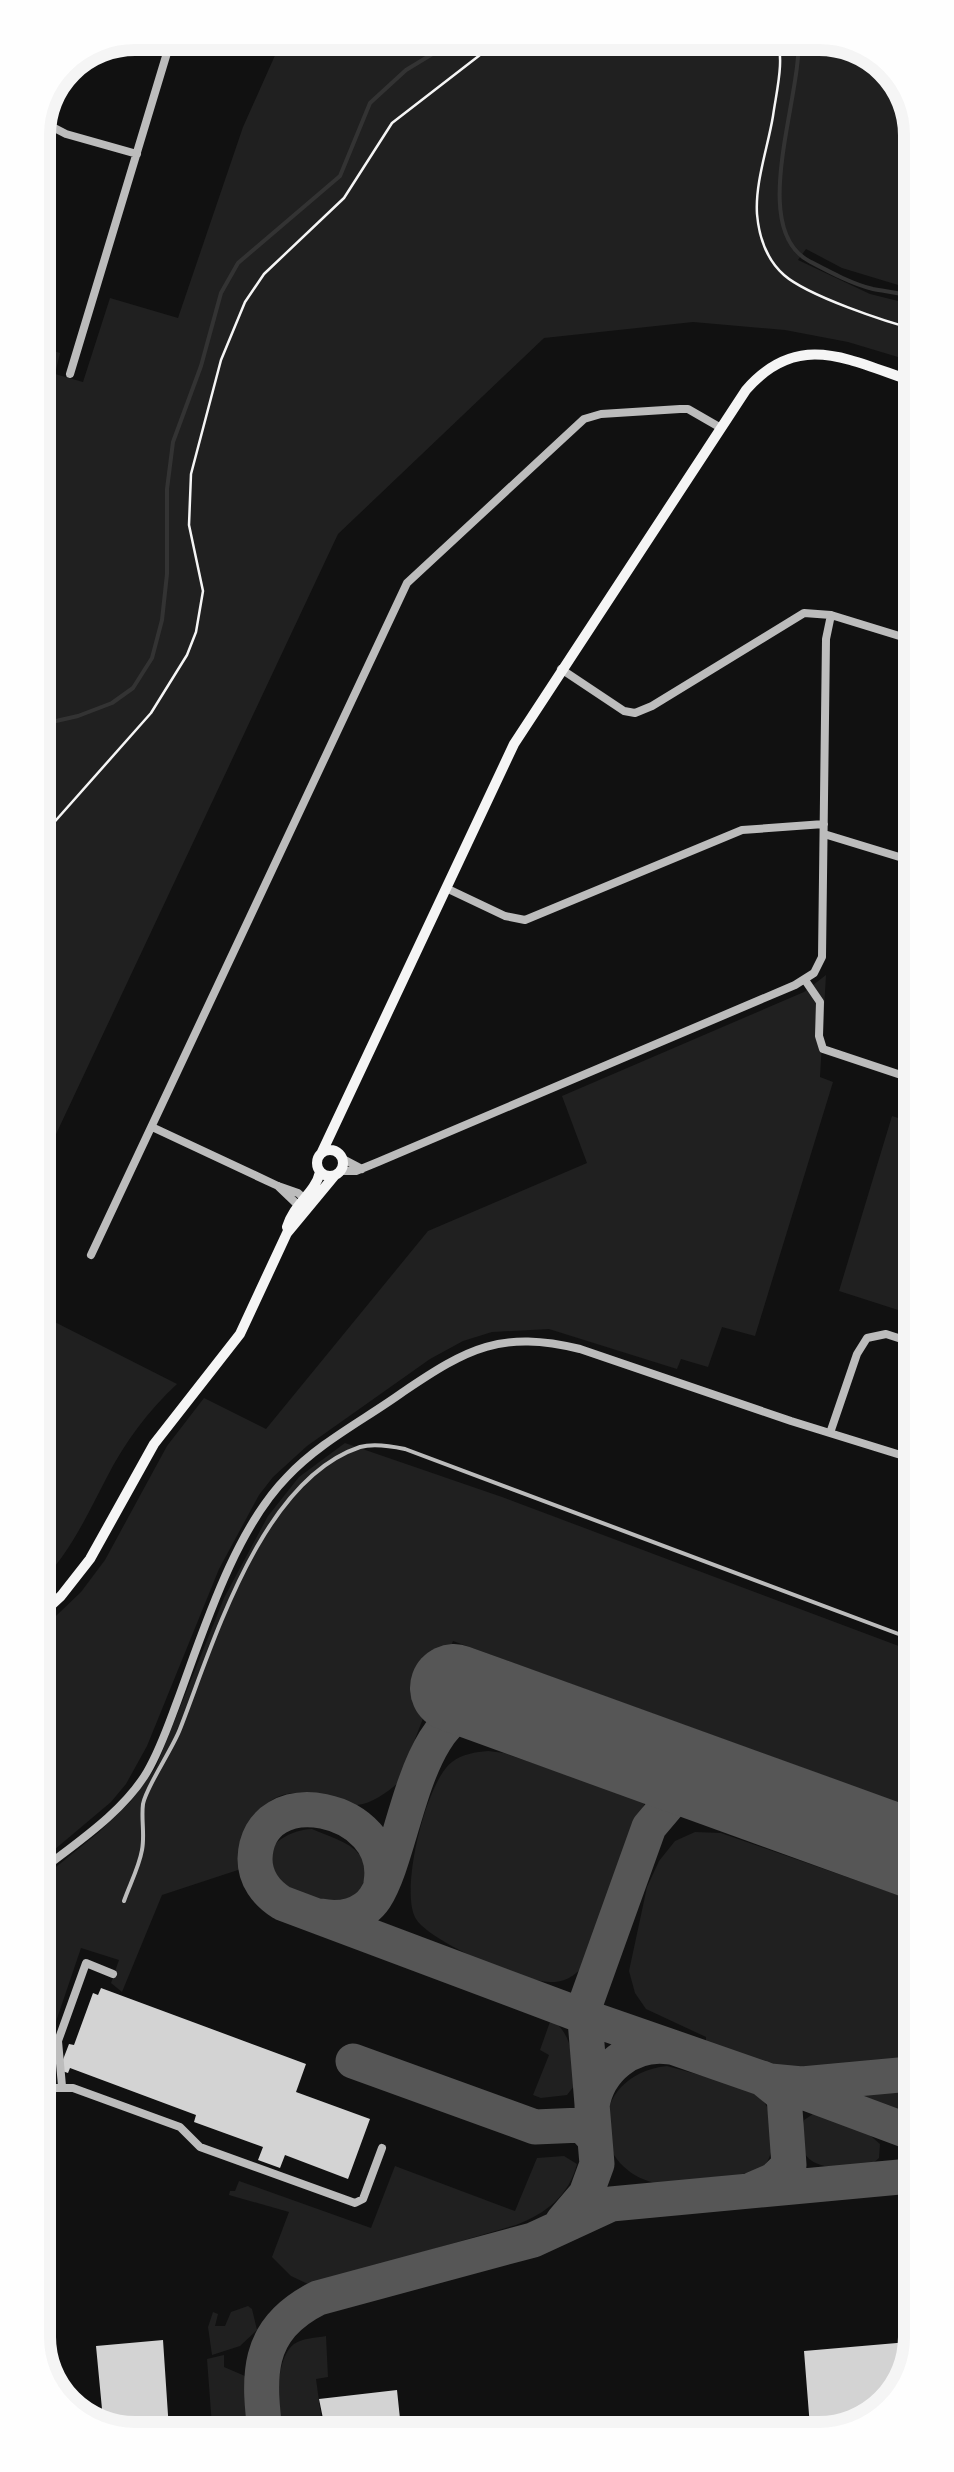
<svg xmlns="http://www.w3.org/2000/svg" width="954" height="2472" font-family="Cabin,sans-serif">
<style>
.green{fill:#202020}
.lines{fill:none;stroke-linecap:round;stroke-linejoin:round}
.stream{stroke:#333;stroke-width:4}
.taxiway{stroke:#565656;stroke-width:35}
.runway{stroke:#565656;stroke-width:88}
.building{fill:#d3d3d3}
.path{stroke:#f5f5f5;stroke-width:2.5}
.service{stroke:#bcbcbc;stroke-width:4}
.minor{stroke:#bcbcbc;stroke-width:8}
.secondary{stroke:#f5f5f5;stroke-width:10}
.rim{fill:none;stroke:#f5f5f5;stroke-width:12}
</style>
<rect width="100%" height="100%" fill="#111"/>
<path class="green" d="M285,33H826L882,54L918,108V291L842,268L806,249L798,260L870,294L918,306V363L848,342L785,330L693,322L544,338L338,534L34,1181L33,344L60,353L55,374L83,382L110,298L178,318L243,127Z
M826,975L820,1077L833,1082L755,1336L722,1327L708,1367L681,1359L677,1369L549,1329L492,1332L463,1341L430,1359L307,1446L273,1477L259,1495L219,1569L147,1746L126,1784L111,1802L35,1866V1636L81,1592L105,1560L167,1446L204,1398L266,1429L428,1231L587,1163L562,1096L804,992Z
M892,1116L920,1125V1317L839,1291Z
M35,1312L177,1384C148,1411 125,1442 107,1477C86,1517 69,1556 35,1588Z
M345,1443L502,1497L920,1654L921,1811L453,1641L398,1783C386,1793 373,1803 357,1805C337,1807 321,1795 303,1793C259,1789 241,1835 241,1869L162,1895L122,1992L111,1983L119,1960L81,1948L48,2045V2078L36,2088L35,1884L99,1832L131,1801L156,1767L224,1598L268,1516L299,1477Z
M488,1751L504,1753L645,1802L589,1959C579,1972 569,1982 552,1982C525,1984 429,1941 416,1919C399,1892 426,1781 452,1762C462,1754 476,1752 488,1751Z
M312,1829C327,1836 348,1841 359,1854C374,1873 362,1906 338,1909C318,1911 279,1897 270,1878C257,1848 287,1830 312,1829Z
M695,1832L721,1833L921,1903V2060L784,2071L706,2042V2037L646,2009L635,1993L629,1971L647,1887L659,1861L675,1841Z
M551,2019C574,2035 573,2061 574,2086L567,2095L541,2098L533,2095L549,2055L540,2050Z
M667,2066L751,2089C778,2104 783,2160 753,2176C726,2178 676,2190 651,2182C585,2162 592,2074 667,2066Z
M921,2088V2121L853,2095Z
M813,2114L865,2131L880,2144L879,2158C870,2167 861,2166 848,2167C815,2170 792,2158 804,2120Z
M564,2156L577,2164C569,2196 545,2214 516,2225L310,2285L291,2276L272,2257L289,2212L229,2195L230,2191H235L239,2181L371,2228L395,2166L515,2211L537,2158Z
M248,2306L252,2309L257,2330L240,2346L212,2355L208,2327L213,2312L218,2314L215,2326H225L231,2312Z
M326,2336L328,2377L316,2379L324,2438L281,2439C278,2415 273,2360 294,2344C303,2338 316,2338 326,2336Z
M224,2355V2367L245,2376L250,2439H213L207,2359Z"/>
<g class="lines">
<path class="stream" d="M798,33C805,91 746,227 809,261C828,271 852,284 873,289C888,292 904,293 918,299
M34,726L78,716L112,703L133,688L152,658L162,620L167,574V489L173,442L201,366L221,293L238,263L340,176L370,103L406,70L467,33"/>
<path class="taxiway" d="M381,1883C394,1806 257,1777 255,1859C255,1878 266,1893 282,1903L583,2016L770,2081L802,2084L921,2073
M320,1916C340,1920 363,1916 375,1898C408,1847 413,1693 500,1705
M353,2061L535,2127L582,2125L594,2138
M795,2089L921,2136
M592,2106C598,2069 631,2042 669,2047
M753,2189L774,2180L789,2165L784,2096L762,2078
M563,2221L586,2194L597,2164L584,2008L649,1827L671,1801L692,1792L714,1788L742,1792
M266,2439C258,2377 254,2330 318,2298L533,2240L611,2204L921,2175"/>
<path class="runway" d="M454,1688L921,1857"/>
</g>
<path class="building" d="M101,1988L306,2064L296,2092L370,2119L348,2179L285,2155L280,2168L258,2160L263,2147L194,2122L196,2115L70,2068L68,2073L59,2070L69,2044L74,2045L93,1993L98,1995Z
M163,2340L169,2430H163V2439H128L104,2430L96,2346Z
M920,2341L900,2400L866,2423L810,2427L804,2351Z
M397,2390L402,2438H327L319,2399Z"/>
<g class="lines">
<path class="path" d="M776,33C785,60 777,88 773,116C768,147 755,182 757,214C759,237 766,259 784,275C808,296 886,322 918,330
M34,845L151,713L187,655L196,632L203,591L189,525L191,474L221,360L245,302L264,274L344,198L392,123L489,48L519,33"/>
<path class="service" d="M124,1901C130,1884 139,1867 142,1850C145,1835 141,1819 143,1804C146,1787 172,1750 180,1729C214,1642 261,1480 360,1447C374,1443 391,1446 405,1449L920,1642"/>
<path class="minor" d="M37,119L66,134L137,154
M70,374L173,33
M561,669L624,711L635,713L652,706L804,613L831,615L919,642
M824,834L919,863
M446,888L505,916L525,920L742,830L824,824
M805,980L820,1002L819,1036L823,1049L919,1081
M152,1127L278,1186L298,1193L305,1199
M343,1159L362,1169
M340,1171H356L378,1162L795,985L814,973L822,957L826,639L831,615
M278,1186L300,1207
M91,1255L407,583L584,419L601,414L680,409H688L721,428
M830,1433L857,1354L867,1338L886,1334L920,1345
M902,1455L920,1402
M35,1875C73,1845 122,1814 147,1772C160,1750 168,1726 177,1702C203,1632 234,1531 287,1477C320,1442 364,1420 403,1392C468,1348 501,1330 580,1349L791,1421L920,1461
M62,2086L58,2041L86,1963L113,1974
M36,2100L55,2088H73L180,2127L200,2147L355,2203L363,2199L382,2148"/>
<path class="secondary" d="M317 1163a13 13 0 1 1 26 0a13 13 0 1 1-26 0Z
M322,1152L514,744L746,390C800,328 852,362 918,383
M287,1227C294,1203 315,1194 320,1172
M35,1620L61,1596L90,1559L154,1444L240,1334L287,1233L335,1175"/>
</g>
<path d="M0 0H954V2472H0ZM135 50H819A85 85 0 0 1 904 135V2337A85 85 0 0 1 819 2422H135A85 85 0 0 1 50 2337V135A85 85 0 0 1 135 50Z" fill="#fefefe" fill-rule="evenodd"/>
<path class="rim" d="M135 50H819A85 85 0 0 1 904 135V2337A85 85 0 0 1 819 2422H135A85 85 0 0 1 50 2337V135A85 85 0 0 1 135 50Z"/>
</svg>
